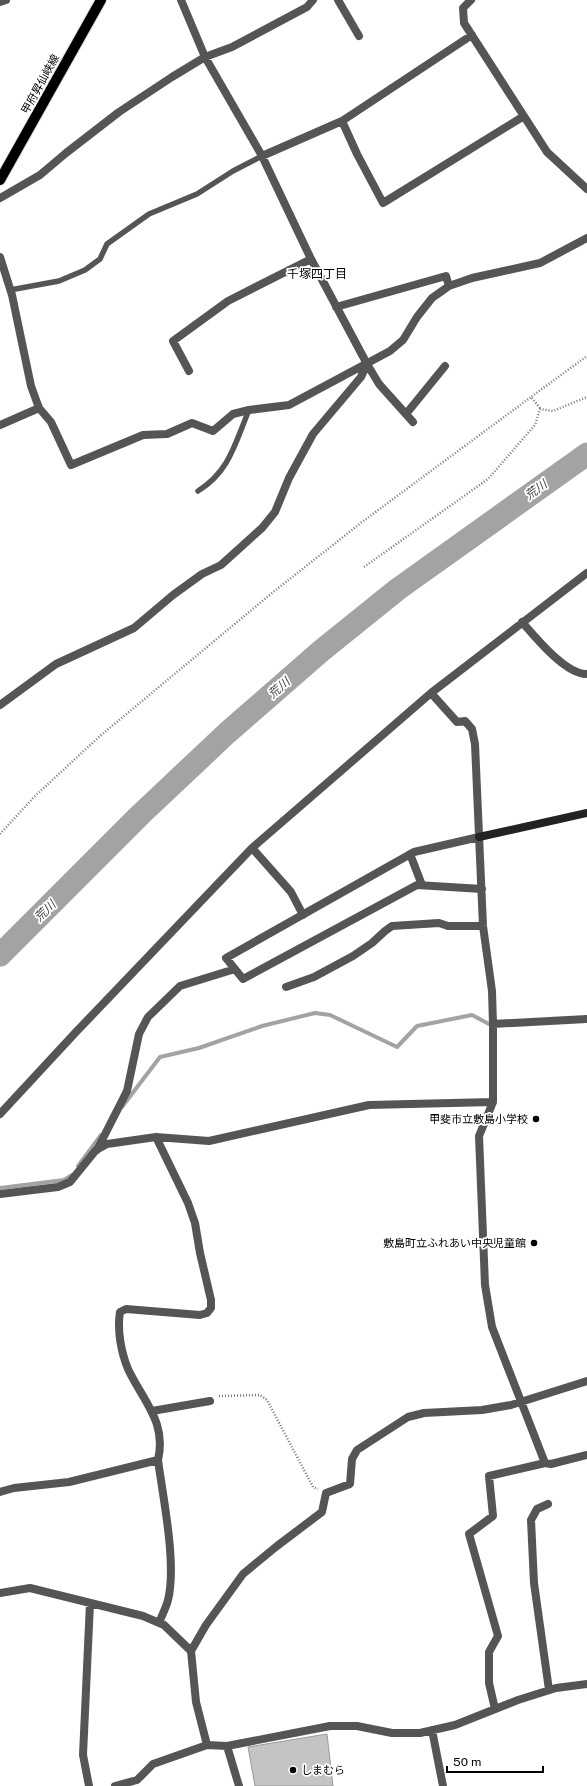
<svg xmlns="http://www.w3.org/2000/svg" width="587" height="1786" font-family="'Public Sans','Noto Sans JP',sans-serif">
<style>
.lines{fill:none;stroke-linecap:round;stroke-linejoin:round}
.stream{stroke:#a3a3a3;stroke-width:4}
.river{stroke:#a3a3a3;stroke-width:23}
.building{fill:#c4c4c4;stroke:#999}
.primary-casing{stroke:#dbdbdb;stroke-width:12}
.path{stroke:#777;stroke-width:2.5;stroke-dasharray:1 2;stroke-linecap:butt}
.lane{stroke:#555;stroke-width:5.5}
.street{stroke:#555;stroke-width:8}
.secondary{stroke:#222;stroke-width:8}
.primary{stroke:#000;stroke-width:10}
.poi-dot{fill:#000;stroke:#fff;stroke-width:1.5}
.labels{text-anchor:middle;stroke-width:3.5;stroke-linejoin:round;paint-order:stroke}
.street-label{font-size:11px;fill:#000;stroke:#fff}
.poi-label{font-size:11px;fill:#000;stroke:#fff;text-anchor:end}
.neighbourhood-label{font-size:12px;fill:#000;stroke:#fff}
.water-label{font-size:12px;font-style:italic;fill:#444;stroke:#fff}
</style>
<rect width="100%" height="100%" fill="#fff"/>
<g class="lines">
<path class="stream" d="M122,1107L160,1057L199,1048L262,1026L315,1013L330,1015L397,1047L417,1026L472,1015L489,1024H494
M78,1166L101,1135
M0,1188L64,1180L72,1175"/>
<path class="river" d="M0,955L140,815L227,733L321,651L398,589L587,454"/>
</g>
<path class="building" d="M327,1734L333,1786H255L248,1747Z"/>
<g class="lines">
<g class="primary-casing">
<path id="primary" d="M0,180L101,0"/>
</g>
<path class="path" d="M540,408L531,397L587,356
M364,567L488,479L535,425L540,409L553,411L587,397
M0,834L34,797L100,736L272,593L362,522L531,397
M219,1396L260,1395L267,1400L313,1487L318,1489"/>
<path class="lane" d="M10,290L59,281L85,270L100,259L107,244L149,214L197,194L233,171L262,156
M198,491C230,471 235,443 249,410"/>
<path class="street" d="M181,0L205,57L262,156L311,259L367,364L379,384L413,422
M338,0L359,36
M471,0L463,8L464,23L547,152L587,189
M0,2L6,0
M342,121L357,154L383,203L524,116
M262,156L342,121L472,35
M0,198L40,175L66,153L119,112L172,77L205,57L232,47L307,7L313,0
M0,257L12,295L31,386L39,408L51,422L71,465L143,435L167,434L192,423L213,431L233,414L249,410L289,405L390,351L403,340L417,317L432,298L449,286L472,278L540,263L587,238
M336,307L446,276L449,286
M189,371L173,341L228,301L311,259
M406,414L445,366
M0,425L39,408
M522,622C535,637 566,675 587,674
M431,693L457,722L465,721L472,729L475,744L483,926L492,991L493,1024V1102L479,1136L485,1285L492,1327L545,1463L551,1464L587,1455
M0,705L56,664L134,628L173,595L202,574L221,565L262,528L275,512L289,478L313,434L361,377L367,364
M479,837L414,852L226,958L243,979L417,885L482,889
M252,848L291,892L303,915
M410,854L422,885
M286,987L314,977L353,956L372,943L385,931L392,926L439,923L448,926H483
M493,1024L587,1019
M0,1114L76,1032L252,848L431,693L587,573
M156,1137L188,1203L195,1223L200,1253L211,1300V1308L207,1313L200,1315L126,1309L120,1312C117,1330 121,1352 128,1369C143,1401 167,1422 158,1460C163,1498 177,1564 168,1600C166,1608 162,1615 159,1623
M97,1150L127,1091L139,1034L148,1017L180,986L235,969
M0,1194L58,1187L70,1182L96,1150L107,1144L156,1137L209,1141L369,1105L493,1102
M152,1411L210,1401
M0,1492L14,1488L69,1482L158,1460
M548,1504L537,1509L531,1520L534,1583L549,1690
M0,1593L30,1588L143,1616L164,1625L191,1651
M495,1709L489,1683V1652L498,1636L469,1534L493,1516L489,1476L545,1463
M432,1730L443,1786
M207,1745L196,1702L191,1651L206,1625L243,1574L277,1546L322,1512L326,1493L350,1484L352,1459L357,1450L408,1417L424,1413L482,1410L511,1405L587,1381
M227,1746L239,1786
M89,1786L83,1755L90,1603
M115,1786L137,1780L153,1764L207,1745L227,1746L330,1726H357L392,1733H420L455,1725L518,1700L556,1688L587,1684"/>
<path class="secondary" d="M479,837L587,813"/>
<use href="#primary" class="primary"/>
</g>
<g class="poi-dot">
<circle cx="536" cy="1119" r="4"/>
<circle cx="534" cy="1243" r="4"/>
<circle cx="293" cy="1770" r="4"/>
</g>
<g class="labels">
<g class="street-label">
<text transform="translate(40 84) rotate(-61)" y="4">甲府昇仙峡線</text>
</g>
<g class="poi-label">
<text x="528" y="1123">甲斐市立敷島小学校</text>
<text x="526" y="1247">敷島町立ふれあい中央児童館</text>
<text x="301" y="1774" text-anchor="start">しまむら</text>
</g>
<g class="neighbourhood-label">
<text x="317" y="278">千塚四丁目</text>
</g>
<g class="water-label">
<text transform="translate(536 490) rotate(-36)" y="4">荒川</text>
<text transform="translate(279 688) rotate(-41)" y="4">荒川</text>
<text transform="translate(45 911) rotate(-44)" y="4">荒川</text>
</g>
</g>
<path d="M447 1766v6h96v-6" fill="none" stroke="#000000" stroke-width="2"/>
<text x="453" y="1766" font-size="12" fill="#000000" stroke="#ffffff" stroke-width="3" paint-order="stroke">50 m</text>
</svg>
